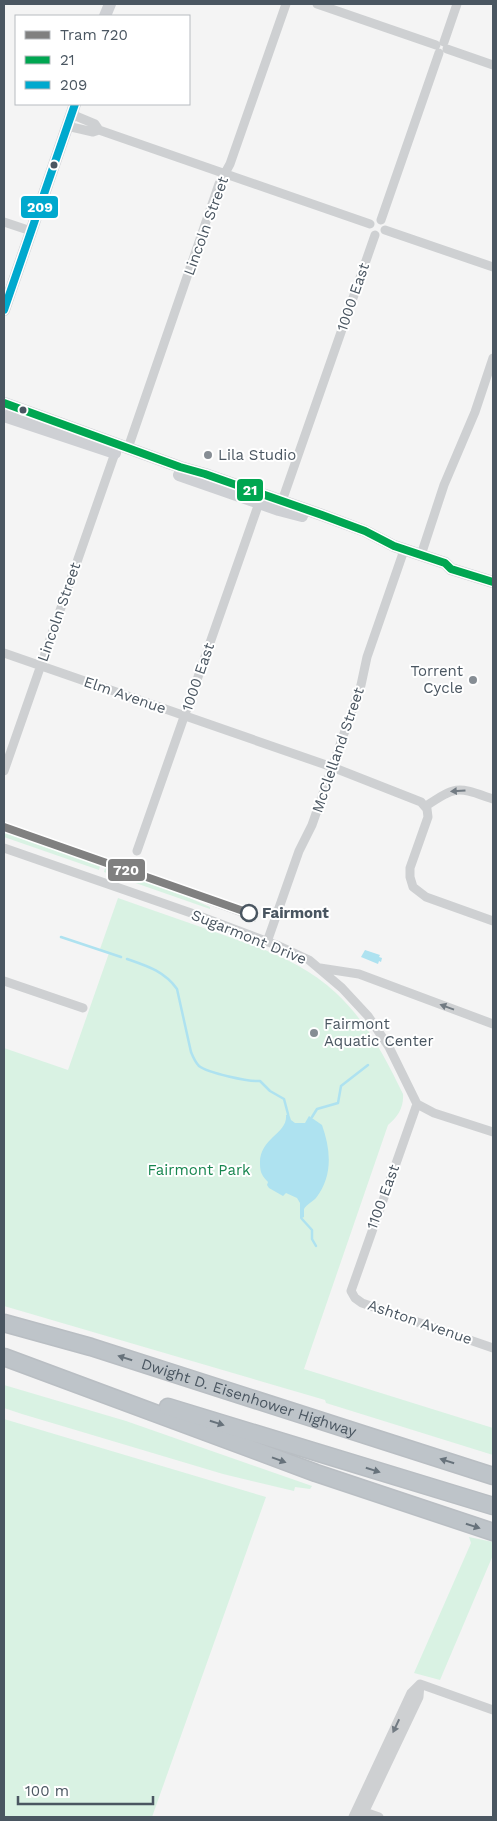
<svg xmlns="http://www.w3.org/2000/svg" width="497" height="1821" font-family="'Work Sans',sans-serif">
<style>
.green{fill:#d9f2e3}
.water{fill:#aee2f0}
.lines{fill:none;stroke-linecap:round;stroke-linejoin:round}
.stream{stroke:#aee2f0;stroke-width:2.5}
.highway-casing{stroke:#b9bec3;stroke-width:19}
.street{stroke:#ced0d2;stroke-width:9}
.secondary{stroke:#ced0d4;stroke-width:12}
.highway{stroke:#bec4c9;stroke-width:16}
.tram{stroke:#c9cacc;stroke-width:1}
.bus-1-casing{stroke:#fff;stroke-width:11}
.bus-2-casing{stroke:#fff;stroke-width:11}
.bus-1{stroke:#00a651;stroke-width:8}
.bus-2{stroke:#00a9ce;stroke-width:8}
.tram-1-casing{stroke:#fff;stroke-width:11}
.tram-1{stroke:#808080;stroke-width:8}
.oneway{fill:#727b83}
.oneway2{fill:#67727b}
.bus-dot{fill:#4a5661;stroke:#fff;stroke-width:2}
.poi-dot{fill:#868d94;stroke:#fff;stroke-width:2}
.stop-dot{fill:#fff;stroke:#4a5661;stroke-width:2.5}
.labels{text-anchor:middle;stroke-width:4;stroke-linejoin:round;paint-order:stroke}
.street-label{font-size:15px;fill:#4a5661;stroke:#fff}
.poi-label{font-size:15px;fill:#4a5661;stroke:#fff;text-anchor:start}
.stop-label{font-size:15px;font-weight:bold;fill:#4a5661;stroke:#fff;text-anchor:start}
.park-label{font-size:15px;fill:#17864f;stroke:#fff}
.line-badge{stroke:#fff;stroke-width:2}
.badge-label{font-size:14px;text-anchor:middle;font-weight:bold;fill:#fff}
</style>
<rect width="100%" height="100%" fill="#f4f4f4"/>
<path class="green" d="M4,823L103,858L102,860L4,825Z
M4,829L101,863L99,870L4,837Z
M106,865L149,880L210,907V909L104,872Z
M118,898C150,909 183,921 215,932C258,947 302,961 336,993C367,1022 385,1057 403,1094C404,1107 398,1117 388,1125L304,1369L493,1428V1455L326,1403L325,1400L4,1306V1048L68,1070L109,953L100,949Z
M4,1385L126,1421L312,1486L310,1489L295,1487L294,1491L223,1474L22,1414L4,1408Z
M4,1419L266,1497L152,1817H4Z
M469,1537L493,1542V1555L440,1680L414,1673L471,1543Z"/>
<path class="water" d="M365,950L380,955L379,957L382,958L381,962L379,961L378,964L361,957Z
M289,1114L291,1120L295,1123H305L309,1116L322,1125C331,1150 333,1176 316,1198C312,1202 307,1204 304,1209V1217L300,1219V1203L297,1198L286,1193L283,1196L269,1188L267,1185L268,1182C262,1176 260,1172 260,1164C259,1138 288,1134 286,1115Z"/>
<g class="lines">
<path class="stream" d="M61,937L121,957
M127,959C147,966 164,971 177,989L191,1052C193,1057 195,1062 199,1066C208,1073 249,1082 260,1081L270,1091L284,1099L288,1114
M312,1117L317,1109L338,1103L341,1086L368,1065
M302,1219L312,1230V1239L316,1246"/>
<g class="highway-casing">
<g id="highway">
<path id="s1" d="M4,1323L91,1347L493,1476"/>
<path d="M4,1357L316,1473L493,1532"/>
<path d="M168,1407L493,1506"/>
</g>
</g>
<path class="street" d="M317,4L436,45
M444,42L457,4
M447,49L493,65
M71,114L95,124L99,130
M67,126L93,132L99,130L370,224
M381,220L439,53
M4,222L31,231
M385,230L493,267
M128,448L219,184L230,164L286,4
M282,501L375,235
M421,555L444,485L475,412L493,358
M4,653L332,767L421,802L427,809L428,817L410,868V877L413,887L426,897L493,921
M4,771L115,453
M426,806C458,785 457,787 493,799
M4,848L194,914L279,946L309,960L342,988L368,1016L389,1047L417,1104L434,1113L493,1132
M137,851L259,503
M267,942L299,851L312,825L361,685L367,657L402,556
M320,968L359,974L493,1024
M4,981L83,1008
M417,1104L351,1291L355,1298L362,1303L493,1348
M420,1684L493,1710
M359,1810L379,1817
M353,1817L411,1693L420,1684
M362,1817L419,1697L420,1684"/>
<path class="secondary" d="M105,16L110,4
M4,310L75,104
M4,403L180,467L205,474L322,515L365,531L394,546L445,563L451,569L493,582
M4,416L115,453
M179,475L279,510L302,516"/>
<use href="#highway" class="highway"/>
<path class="tram" d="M148,878L208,904L255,921"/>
<g class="bus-1-casing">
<path id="bus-1" d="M4,403L180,467L205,474L322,515L365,531L394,546L445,563L451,569L493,582"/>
</g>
<g class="bus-2-casing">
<path id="bus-2" d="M4,310L75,104"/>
</g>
<use href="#bus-1" class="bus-1"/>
<use href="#bus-2" class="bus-2"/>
<g class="tram-1-casing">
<path id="tram-1" d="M4,827L249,913"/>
</g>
<use href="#tram-1" class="tram-1"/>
</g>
<defs><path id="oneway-solid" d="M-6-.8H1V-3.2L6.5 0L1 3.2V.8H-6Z" transform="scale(1.25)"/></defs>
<g class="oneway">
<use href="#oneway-solid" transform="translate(458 791) rotate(176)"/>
<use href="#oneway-solid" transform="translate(447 1007) rotate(-160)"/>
<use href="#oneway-solid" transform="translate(396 1726) rotate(115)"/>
</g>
<g class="oneway2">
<use href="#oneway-solid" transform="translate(125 1358) rotate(-163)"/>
<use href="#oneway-solid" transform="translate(217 1423) rotate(17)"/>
<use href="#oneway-solid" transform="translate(279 1460) rotate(20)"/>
<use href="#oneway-solid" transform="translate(447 1461) rotate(-162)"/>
<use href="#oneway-solid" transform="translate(373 1470) rotate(17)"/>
<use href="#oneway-solid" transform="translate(473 1526) rotate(18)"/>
</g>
<g class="bus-dot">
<circle cx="54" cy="165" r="4.5"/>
<circle cx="23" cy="410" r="4.5"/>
</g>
<g class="poi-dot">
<circle cx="208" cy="455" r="5"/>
<circle cx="473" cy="680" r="5"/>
<circle cx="314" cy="1033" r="5"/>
</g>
<circle class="stop-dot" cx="249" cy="913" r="8"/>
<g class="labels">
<g class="street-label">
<text transform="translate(206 226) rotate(-70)" y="5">Lincoln Street</text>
<text transform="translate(353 297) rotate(-71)" y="5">1000 East</text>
<text transform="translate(59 612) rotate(-71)" y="5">Lincoln Street</text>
<text transform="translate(198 677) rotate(-71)" y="5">1000 East</text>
<text transform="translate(125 695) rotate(19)" y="5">Elm Avenue</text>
<text transform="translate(338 750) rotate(-71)" y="5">McClelland Street</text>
<text transform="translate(249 937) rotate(22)" y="5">Sugarmont Drive</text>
<text transform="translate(383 1197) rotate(-70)" y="5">1100 East</text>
<text transform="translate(420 1322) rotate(19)" y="5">Ashton Avenue</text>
<text dy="5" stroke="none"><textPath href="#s1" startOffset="256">Dwight D. Eisenhower Highway</textPath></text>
</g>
<g class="poi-label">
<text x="218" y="460">Lila Studio</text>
<text x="463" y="676" text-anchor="end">Torrent<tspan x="463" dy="17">Cycle</tspan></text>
<text x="324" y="1029">Fairmont<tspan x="324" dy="17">Aquatic Center</tspan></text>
</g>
<g class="stop-label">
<text x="262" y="918">Fairmont</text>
</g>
<g class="park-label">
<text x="199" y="1175">Fairmont Park</text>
</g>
</g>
<g class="line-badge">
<rect x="20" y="195" width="39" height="24" rx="5" fill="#00a9ce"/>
<rect x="236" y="478" width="28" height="24" rx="5" fill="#00a651"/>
<rect x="107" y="858" width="39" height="24" rx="5" fill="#808080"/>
</g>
<g class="badge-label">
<text x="40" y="212">209</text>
<text x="250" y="495">21</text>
<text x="126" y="875">720</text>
</g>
<rect width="497" height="1821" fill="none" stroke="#4a5661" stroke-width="10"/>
<rect x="15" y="15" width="175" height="90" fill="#ffffff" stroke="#b7bbc0"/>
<rect x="25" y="31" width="25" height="8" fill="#808080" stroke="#b7bbc0"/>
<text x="60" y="40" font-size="15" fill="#4a5661">Tram 720</text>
<rect x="25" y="56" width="25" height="8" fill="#00a651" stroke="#b7bbc0"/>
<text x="60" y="65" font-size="15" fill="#4a5661">21</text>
<rect x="25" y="81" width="25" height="8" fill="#00a9ce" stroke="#b7bbc0"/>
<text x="60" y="90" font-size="15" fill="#4a5661">209</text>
<path d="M18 1796v8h135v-8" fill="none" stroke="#4a5661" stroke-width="2.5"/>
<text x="25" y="1796" font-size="15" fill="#4a5661" stroke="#ffffff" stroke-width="4" paint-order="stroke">100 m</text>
</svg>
